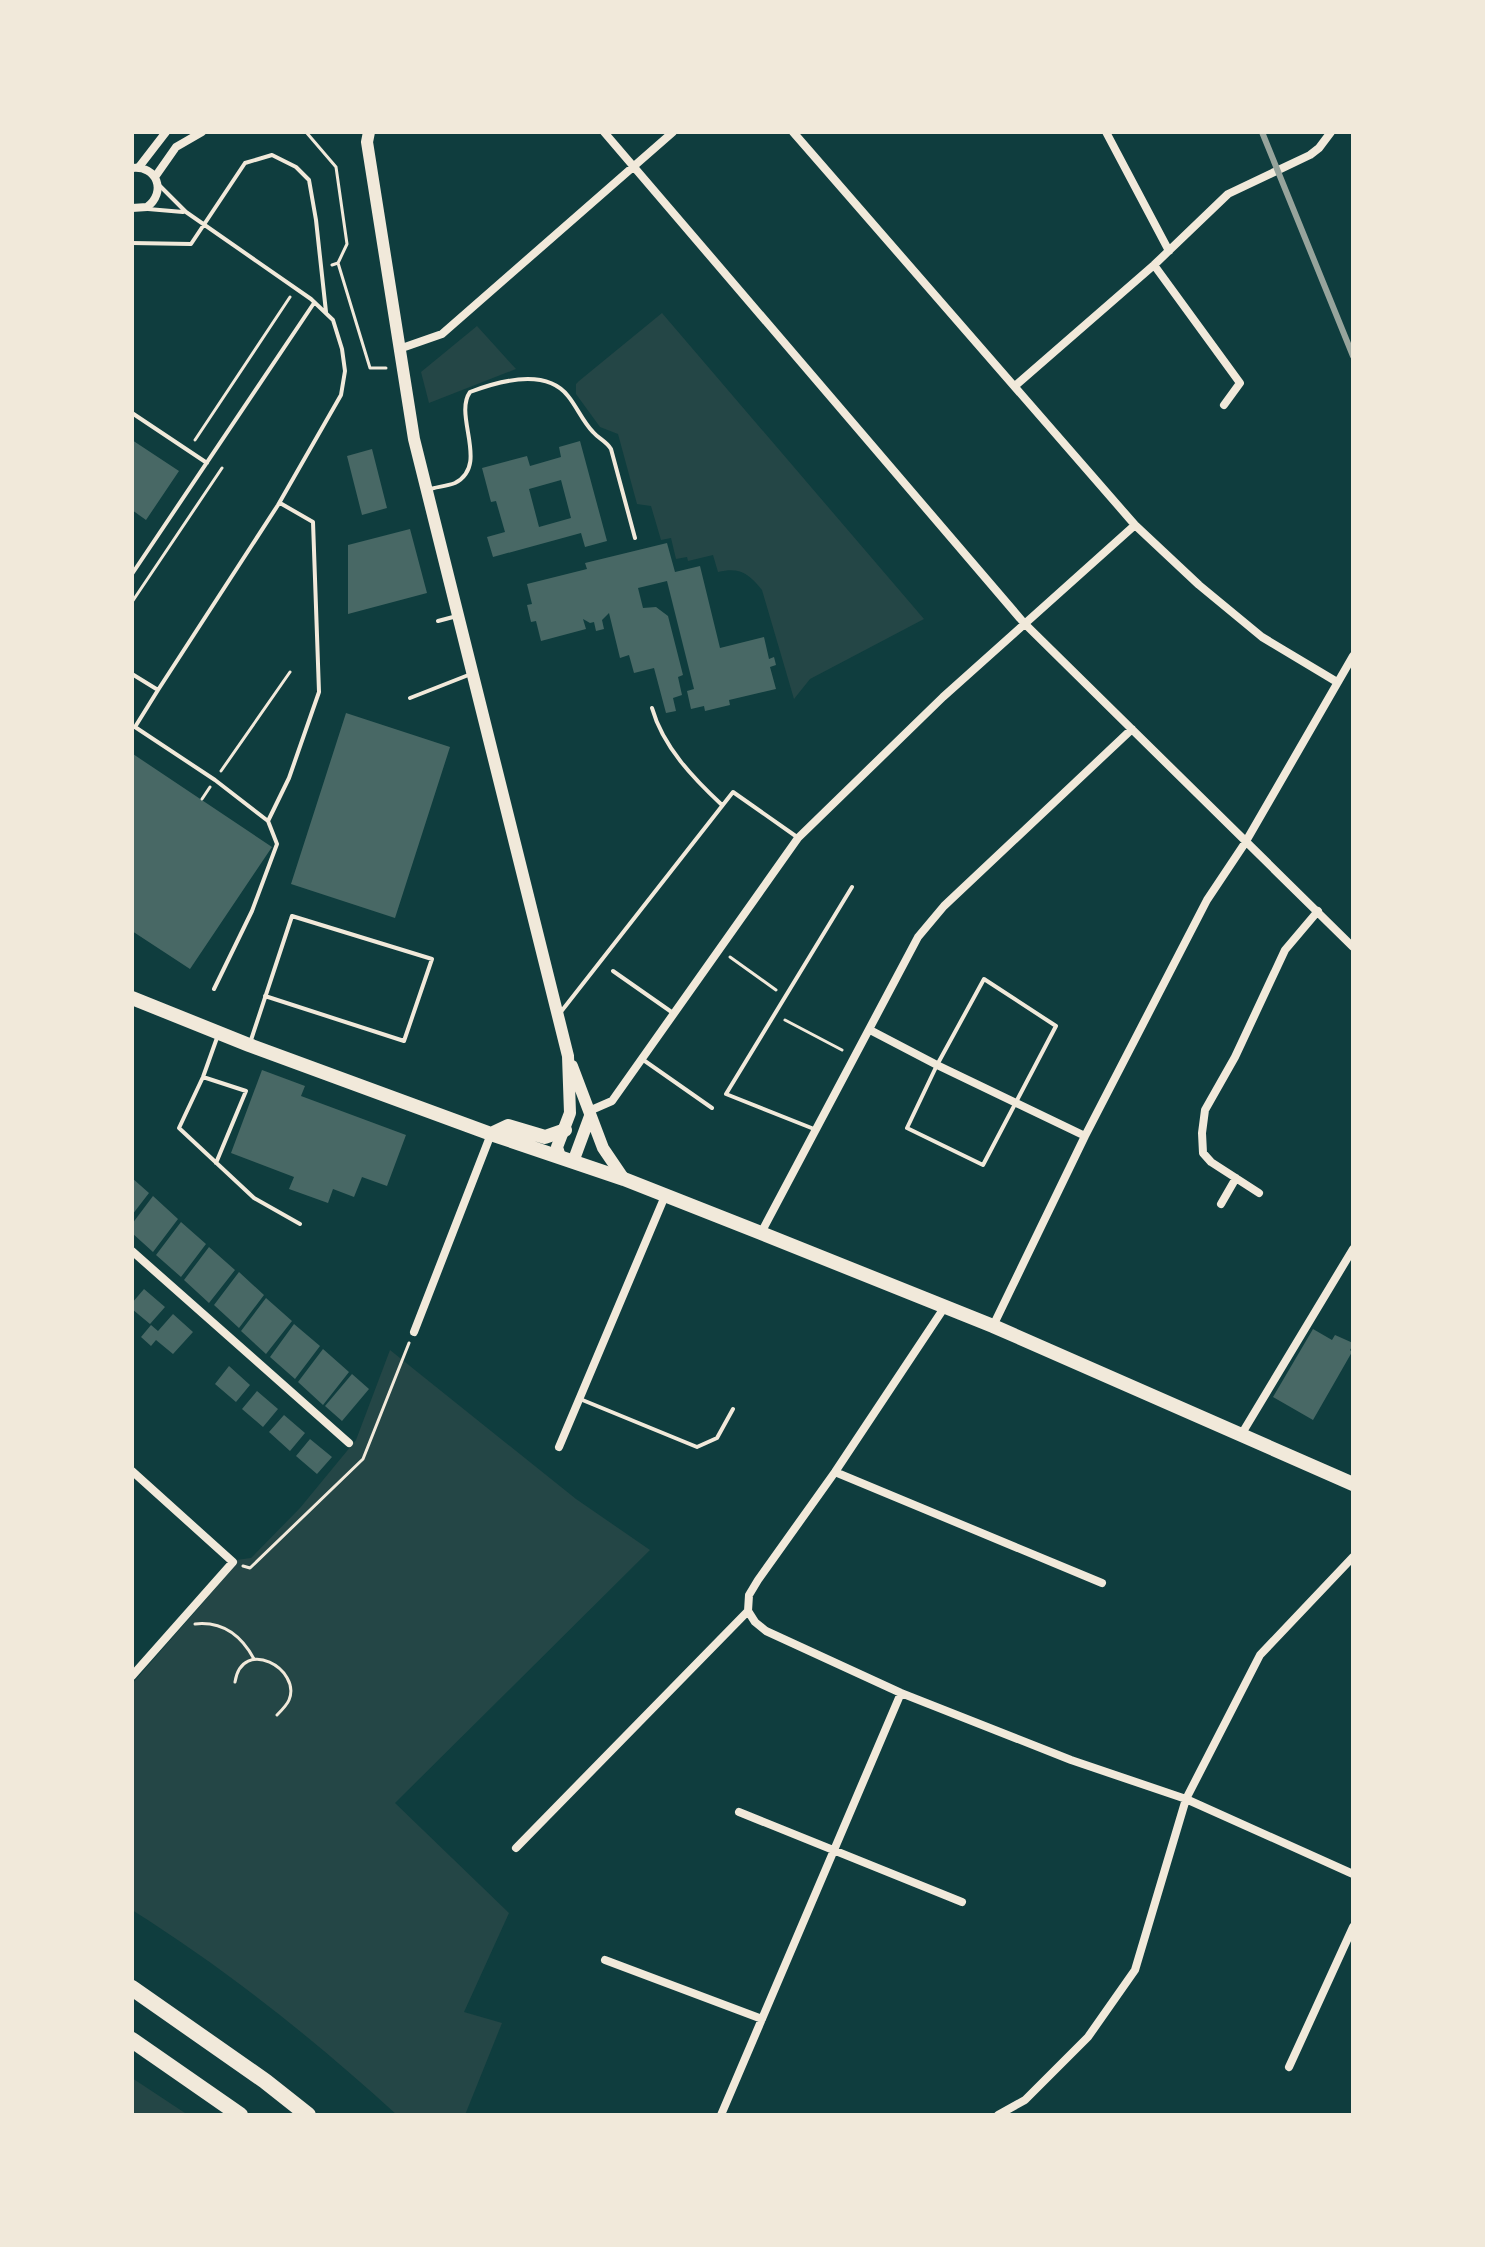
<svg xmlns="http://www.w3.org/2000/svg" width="1485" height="2247" font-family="'Libre Baskerville',serif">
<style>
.green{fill:#244646}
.building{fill:#486865;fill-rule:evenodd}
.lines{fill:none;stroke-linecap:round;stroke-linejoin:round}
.path{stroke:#f1e9da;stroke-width:3}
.service{stroke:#f1e9da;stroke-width:4}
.minor{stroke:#f1e9da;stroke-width:8}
.secondary{stroke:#f1e9da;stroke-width:12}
.primary{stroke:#f1e9da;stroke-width:14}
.motorway{stroke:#f1e9da;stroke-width:16}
.rail{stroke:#97a49c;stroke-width:6}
</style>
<rect width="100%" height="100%" fill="#0f3d3e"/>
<path class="green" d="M662,313L924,619L810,679L794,699L762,590C748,573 740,567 718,572L713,555L688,561L687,557L676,559L671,538L661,540L651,506L637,504L618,434L600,427L576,394V384L579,381Z
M477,326L516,369L429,403L421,372Z
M390,1350L576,1499L650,1550L395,1803L509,1913L464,2012L502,2023L465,2115H397C315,2040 226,1969 132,1910V1684L235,1566L236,1560L251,1558L300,1508L356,1440Z
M132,2078L188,2115H132Z"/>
<path class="building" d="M132,440L179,471L146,520L132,510Z
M580,441L607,541L585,547L581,533L493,557L487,537L505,532L496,501L491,502L482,468L527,456L530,466L561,457L559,447ZM561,480L571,518L539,527L529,489Z
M372,449L387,508L362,515L347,456Z
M410,529L427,593L348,614V545Z
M667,543L675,572L700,566L720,648L764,637L769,659L774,657L776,665L770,667L776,689L729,700L730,705L705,711L704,706L691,709L687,691L694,689L667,581L638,588L643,608L656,607L668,616L683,675L678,677L682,695L673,698L676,711L666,713L654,668L634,673L629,655L620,658L609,613L602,620L604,629L596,631L594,622L590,623L583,619L586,629L541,641L536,621L531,622L527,605L532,604L527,584L587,569L585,563Z
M346,713L450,747L395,918L291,884Z
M133,754L272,847L190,969L132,931Z
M262,1070L305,1086L301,1096L406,1135L387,1186L362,1177L354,1197L333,1189L328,1203L289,1189L294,1177L231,1153Z
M132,1178L149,1193L132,1215Z
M153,1196L178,1219L153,1252L132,1233V1224Z
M181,1222L206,1244L181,1277L156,1255Z
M209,1247L235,1270L209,1303L184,1280Z
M239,1272L264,1295L239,1328L214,1305Z
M144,1289L165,1307L150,1324L132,1309V1303Z
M266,1298L292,1321L266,1354L241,1331Z
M173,1314L193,1332L173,1354L156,1340L151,1346L141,1337L151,1325L158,1331Z
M294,1324L320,1346L295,1379L270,1357Z
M1313,1329L1332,1340L1335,1335L1353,1343V1345L1350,1350L1352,1352L1313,1420L1273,1397Z
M323,1349L349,1372L323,1405L298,1382Z
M229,1366L250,1385L236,1402L215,1384Z
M352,1374L369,1389L342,1421L325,1406Z
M257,1391L278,1409L263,1427L242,1409Z
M284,1415L305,1433L290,1451L269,1432Z
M310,1439L332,1457L317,1474L296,1456Z"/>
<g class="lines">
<path class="path" d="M306,132L336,167L347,244L338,263
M332,265L338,263L370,368H386
M195,440L290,297
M132,602L222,468
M221,771L290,672
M202,799L210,787
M730,957L776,990
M785,1020L842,1050
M243,1566L250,1568L363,1459L409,1343
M195,1624C223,1621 241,1635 254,1659
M235,1682C242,1636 302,1669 289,1700C287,1705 281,1711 277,1715"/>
<path class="service" d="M148,209L183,212
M132,243L191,244L245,163L272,155L296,167L309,180L316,220L326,312
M132,413L207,463
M430,489C437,487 447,486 455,483C490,465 453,416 470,392C499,381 546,368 568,396C577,407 583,422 593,432C599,439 606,441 611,449L635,538
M132,574L314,303
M438,621L457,616
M132,674L158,690L278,505L341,395L345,371L342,349L333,320L311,299L186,212L158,184
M158,690L135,727L215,780L268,821
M410,698L471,674
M652,708C663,747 694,779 722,805
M613,971L673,1013
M984,979L1056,1026L983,1165L907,1128L937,1065Z
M214,989L252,911L277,844L268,821L289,778L319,692L313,522L280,503
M560,1013L733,792L797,837
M218,1035L203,1077L179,1128L254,1198L300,1224
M250,1043L292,916L432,959L404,1041L265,996
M642,1059L712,1108
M203,1077L246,1091L216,1163
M814,1129L726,1094L852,887
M580,1399L697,1447L717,1438L733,1409"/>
<path class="minor" d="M604,132L1024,623L1353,947
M793,132L1135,525L1199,585L1262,637L1337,682
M1106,132L1169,251
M139,167L166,132
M132,168C157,165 167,192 147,207L132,208
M155,177L176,147L202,132
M1154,265L1240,383L1224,405
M399,349L442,334L673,132
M1015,386L1154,265L1228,194L1310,155L1319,148L1331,132
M870,1030L937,1065L1085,1136
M589,1111L612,1101L798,838L943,697L1135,525
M1259,1193L1211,1162L1203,1153L1202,1133L1205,1110L1235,1057L1285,950L1318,911
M1221,1204L1236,1178
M761,1233L918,937L944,906L1132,729
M132,1251L349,1443
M993,1326L1085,1136L1207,900L1245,843L1353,656
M414,1332L491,1134
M1241,1435L1353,1249
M559,1447L665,1196
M132,1471L233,1562L132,1676
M835,1472L1102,1583
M748,1611L755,1622L766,1631L901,1693L1071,1760L1186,1799L1353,1874
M739,1812L962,1902
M516,1848L748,1611L749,1595L758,1580L835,1472L944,1308
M605,1960L762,2019
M1289,2067L1353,1927
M721,2115L901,1693
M998,2115L1025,2100L1088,2037L1135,1970L1186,1799L1260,1655L1353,1557"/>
<path class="secondary" d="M369,132L367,142L414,439L568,1056L570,1113L557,1147L560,1157
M572,1066L603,1148L624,1179
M573,1162L590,1116"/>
<path class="primary" d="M132,998L249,1045L491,1134L624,1179L761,1233L993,1326L1353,1484
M491,1134L508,1126L545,1137L565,1130"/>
<path class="motorway" d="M132,1988L265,2081L308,2115
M132,2040L240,2115"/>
<path class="rail" d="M1262,132L1353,356"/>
</g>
<rect width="1485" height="2247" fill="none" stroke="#f1e9da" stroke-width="268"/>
</svg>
